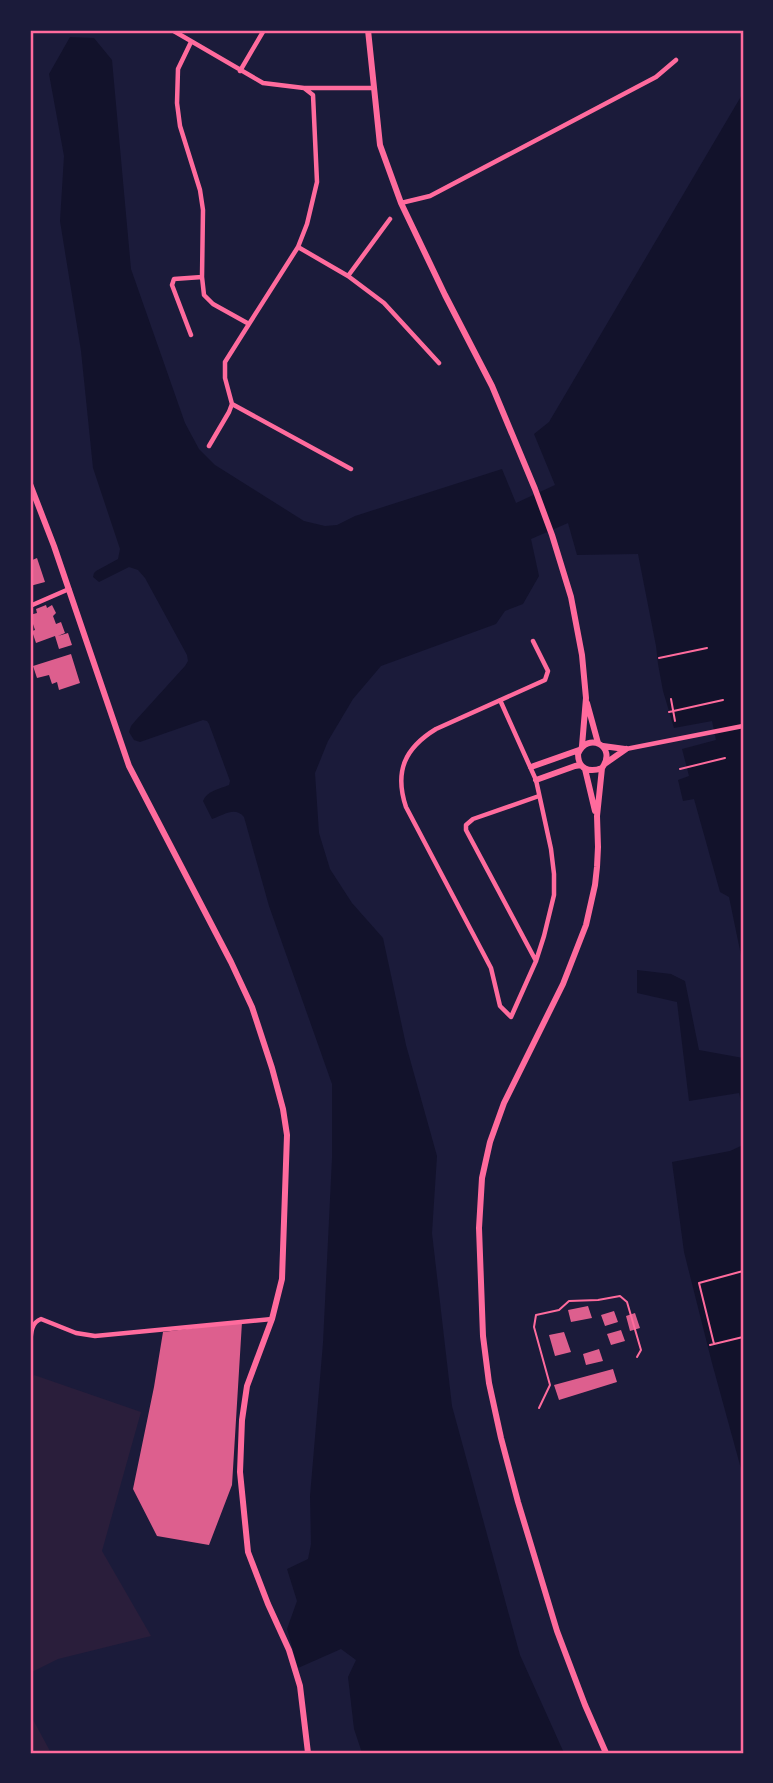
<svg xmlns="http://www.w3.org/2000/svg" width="773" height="1783" font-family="'Asap Condensed',sans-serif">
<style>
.green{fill:#2a1e3b}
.water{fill:#12122b}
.building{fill:#dd5f8e}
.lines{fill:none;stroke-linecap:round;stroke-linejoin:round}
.path{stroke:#ff6b9d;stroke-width:2}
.service{stroke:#ff6b9d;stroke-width:2}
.minor{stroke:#ff6b9d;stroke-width:4.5}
.secondary{stroke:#ff6b9d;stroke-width:6}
.primary{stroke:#ff6b9d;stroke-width:6}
.neatline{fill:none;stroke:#ff6b9d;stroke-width:2.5}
</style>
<rect width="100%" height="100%" fill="#1b1b3a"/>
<path class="green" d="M34,1375L141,1412L102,1551L151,1636L58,1659L30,1673V1384Z
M30,1714L51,1753H30Z"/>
<path class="water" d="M70,37L94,38L112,60L131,269L185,423L199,449L215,465L304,521L325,526L337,525L355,516L502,469L516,503L555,485L534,434L549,422L743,93V965L729,897L720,892L694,799L683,801L678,780L689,776L682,749L716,740L712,721L674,728L663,691L658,664L656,646L638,554L577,555L568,523L531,539L539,576L523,604L505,611L496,624L381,666L353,699L328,741L315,773L319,833L330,869L352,903L383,938L406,1045L437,1156L432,1233L452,1406L520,1655L564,1753H362L354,1729L348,1677L356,1660L341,1649L298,1668L287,1629L297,1601L287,1569L308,1559L311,1544L310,1496L323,1343L332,1158V1084L269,906L244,817C235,806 224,815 212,819L203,801C207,791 219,789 229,785L230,781L209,724L207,721L203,720L140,742L134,740L129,732L131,726L136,720L185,666L188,661L187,655L145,578L138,570L129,567L99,582L93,577L94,573L96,571L118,559L120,549L93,468L81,351L60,221L64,156L49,74Z
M637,970L671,974L685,981L699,1050L743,1058V1111L739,1093L689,1101L677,1002L637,993Z
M743,1145V1476L712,1363L684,1252L672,1162L730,1151Z"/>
<path class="building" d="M37,558L45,582L30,586V561Z
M46,605L47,608L52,605L56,613L53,616L56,624L61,622L65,633L58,636L68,633L72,645L59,649L55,636L36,643L32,631L35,630L30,615L37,613L36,609Z
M71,654L80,683L59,690L57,682L52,684L49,675L37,678L33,666Z
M588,1306L592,1318L571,1322L568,1310Z
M614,1311L618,1322L605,1326L601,1315Z
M635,1313L640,1328L630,1331L626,1316Z
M242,1322L232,1485L209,1545L157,1536L133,1489L154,1387L163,1332Z
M621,1330L625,1341L611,1345L607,1334Z
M564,1332L571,1352L555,1356L549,1335Z
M599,1349L603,1361L586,1365L583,1354Z
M613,1369L617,1382L559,1400L554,1385Z"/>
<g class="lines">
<path class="path" d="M659,658L707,648
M671,699L675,721
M669,712L723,700
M680,769L725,758
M714,1344L699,1283L743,1271
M710,1345L743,1337"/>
<path class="service" d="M539,1408L550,1385L534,1327L536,1315L559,1310L569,1301L598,1300L620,1296L627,1302L641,1350L637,1357"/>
<path class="minor" d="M172,30L263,83L304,88L313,95L317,182L307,224L298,247L249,324L213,304L204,295L202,277L203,210L200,190L180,126L177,103L178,69L191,42
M240,71L264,30
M305,88H372
M401,203L430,196L656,77L676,60
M298,247L348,276L384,303L439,363
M348,276L390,219
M191,335L172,285L174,279L202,277
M232,404L351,469
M209,446L229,412L232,404L225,378V362L249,324
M30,606L69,589
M500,700L536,780L551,849L554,874V895L544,936L536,961L511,1017L500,1006L491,968L406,807C394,771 405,748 436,729L545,680L548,671L533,641
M626,749L743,726
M536,961L466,830V825L473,819L539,796
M30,1346C31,1336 30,1323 41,1319L76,1333L95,1336L272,1319"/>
<path class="secondary" d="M30,484L54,546L129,766L231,962L252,1007L272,1068L283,1109L287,1135L282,1279L272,1319L247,1386L242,1420L240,1472L248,1552L268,1604L289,1650L300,1686L308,1753"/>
<path class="primary" d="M368,30L380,145L401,203L445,295L492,386L535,489L552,535L571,597L582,655L586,698L582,746
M587,703L598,743
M603,746L625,749
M606,763L626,749
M531,767L579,750
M602,768C589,773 578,769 578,754C587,731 618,746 602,768L597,816L598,847L597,867L595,885L586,925L563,984L504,1103L490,1142L482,1178L479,1228L483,1336L489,1383L501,1438L518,1502L557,1631L585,1705L606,1753
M585,769L595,811
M536,780L575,766L581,765"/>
</g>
<rect width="773" height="1783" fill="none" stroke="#1b1b3a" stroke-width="63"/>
<rect x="32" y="32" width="710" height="1720" class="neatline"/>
</svg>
